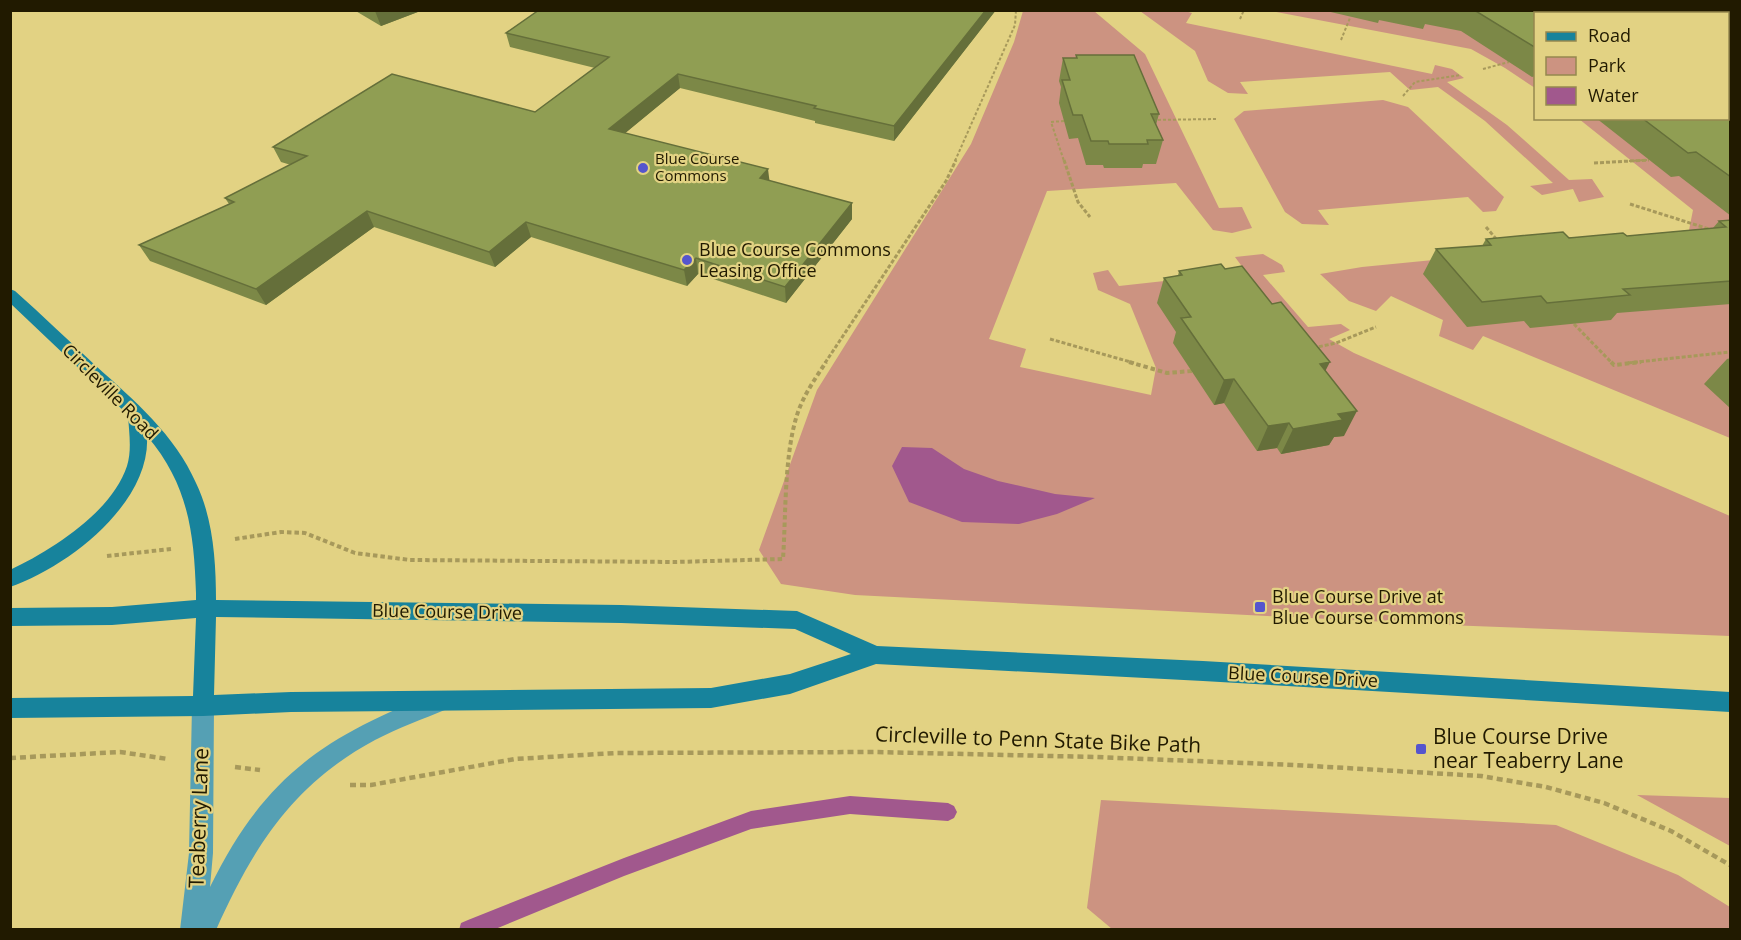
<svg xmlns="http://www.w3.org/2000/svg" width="1741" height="940" font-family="'Open Sans',sans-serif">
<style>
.green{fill:#cc9381}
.water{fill:#a1588d}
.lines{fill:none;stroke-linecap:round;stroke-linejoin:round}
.stream{fill:#a1588d;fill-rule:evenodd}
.path-far3{stroke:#a7995b;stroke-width:2;stroke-dasharray:3 2;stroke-linecap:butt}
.path-far2{stroke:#a7995b;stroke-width:3;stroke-dasharray:4 2;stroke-linecap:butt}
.path-far1{stroke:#a7995b;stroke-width:4;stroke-dasharray:4.5 3;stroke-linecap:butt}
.path{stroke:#a7995b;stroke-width:4.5;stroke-dasharray:6 4;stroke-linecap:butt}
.street{fill:#55a0b4;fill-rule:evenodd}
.secondary{fill:#17839c;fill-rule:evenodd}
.wall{fill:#7c8847}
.shaded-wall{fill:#656f3a}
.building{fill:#909e53;stroke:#656f3a;stroke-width:1.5}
.poi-dot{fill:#5555cd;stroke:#e2d283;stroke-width:2}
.labels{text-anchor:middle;stroke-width:4.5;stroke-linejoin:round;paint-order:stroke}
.far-poi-label{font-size:15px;fill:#211a00;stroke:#e2d283;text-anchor:start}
.poi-label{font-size:18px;fill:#211a00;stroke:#e2d283;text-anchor:start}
.street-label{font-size:18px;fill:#211a00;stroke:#e2d283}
.near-poi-label{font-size:21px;fill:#211a00;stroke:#e2d283;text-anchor:start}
.near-street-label{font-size:21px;fill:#211a00;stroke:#e2d283}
</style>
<rect width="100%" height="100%" fill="#e2d283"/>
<path class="green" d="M1656,10L1536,14L1535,88L1505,68L1471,49L1271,11Z
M1023,11H1094L1145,54L1219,208L1242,207L1252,228L1232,233L1213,230L1176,183L1047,191L989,339L1026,349L1020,367L1151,395L1156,368L1130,304L1098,290L1093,273L1108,270L1119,286L1246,272L1235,257L1263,254L1282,265L1285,272L1263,275L1308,327L1341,324L1350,330L1329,339L1354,353L1730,516V636L1447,625L855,595L781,584L759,550L817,390L971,144L1014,42Z
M1140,11L1181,10L1192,13L1186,23L1432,74L1435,65L1452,69L1464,78L1447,82L1507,125L1569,180L1592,179L1604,197L1579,202L1573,189L1542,195L1530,186L1553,183L1485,121L1438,87L1410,90L1390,72L1240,82L1248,94L1228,93L1208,81L1195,51Z
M1730,51V438L1483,336L1473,350L1439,336L1443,320L1391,296L1376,311L1349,301L1320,274L1362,267L1688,235L1693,210L1579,119L1728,118Z
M1383,100L1408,107L1504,197L1496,211L1483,212L1468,197L1318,210L1329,225L1302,224L1285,212L1234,119L1244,111Z
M1637,795L1730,798V846Z
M1101,800L1556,825L1678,875L1730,907V929H1112L1087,908Z"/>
<path class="water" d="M902,447L932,448L964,469L998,481L1055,494L1095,498L1057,514L1019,524L962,522L909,502L892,466Z"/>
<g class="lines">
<path class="stream" d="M850,796L948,803L954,806L957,812L954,818L948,821L850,814L751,829L624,876L493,930H459L461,923L468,920L624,858L751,811Z"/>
<path class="path-far3" d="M1240,19L1244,10
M1341,40L1350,18
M1483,69L1509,62
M1403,96L1415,82L1461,75
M1153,120L1216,119
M1064,121L1051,122L1064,161
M955,161L1015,25L1016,10
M1629,161L1649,160"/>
<path class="path-far2" d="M1064,160L1078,202L1090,217
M1594,163L1649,160
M1630,204L1712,230
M1486,227L1497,240
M1574,324L1612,363
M1050,339L1134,363
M1313,348L1336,343L1376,327
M825,363L946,181L956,160
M1628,363L1730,352"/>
<path class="path-far1" d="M1129,362L1167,373L1192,371
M1611,362L1614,365L1641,362
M235,539L281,532L305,533L355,553L410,560L675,562L783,559C786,515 784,456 797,415C803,396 815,379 826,362
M107,556L171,549"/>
<path class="path" d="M10,758L120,752L168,759
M235,767L260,770
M350,785H371L515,759L616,753L875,752L1095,757L1295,765L1481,776L1546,787L1604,803L1671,831L1730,865"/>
<path class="street" d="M439,692L447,695L450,702L447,709C423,719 398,728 375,740C293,784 253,847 216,930H180L189,853L192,706L195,699L203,696L211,699L214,706L213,853L210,887C264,776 326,735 439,692Z"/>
<path class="secondary" d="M10,289L15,291C42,315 69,341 96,366C134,400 175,435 196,483C213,518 216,561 216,600L621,605L797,611L877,646L1203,661L1730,692V712L1203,681L876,664L790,694L711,708L291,712L203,716L10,718V698L193,696L196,618L112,625L10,626V608L112,607L196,600V593C194,532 188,484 147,436C151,503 68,567 10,587V570C52,550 112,512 127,466C132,450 129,432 128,415L10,303ZM216,617L621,623L795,629L851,654L790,674L711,688L291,692L214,695Z"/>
</g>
<path class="wall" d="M354,10H423L381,26Z
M539,10H996L894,141L815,123V121L680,88L625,133L769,181L852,203V219L786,303L698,274L687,286L531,237L495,267L374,227L266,305L150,261L139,245L229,204L225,198L291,165L281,162L273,147L535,112L595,68L510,47L506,33Z
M1322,10H1686L1536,14V76L1532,77L1461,31L1425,24L1423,29L1379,20L1378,23Z
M1731,42V216L1679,176L1671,177L1596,118H1728Z
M1076,55L1159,114L1156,125L1163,140L1156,164H1143L1142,168H1104L1103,165H1086L1078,138L1069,139L1059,103L1061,87L1059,81L1063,58H1076Z
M1731,220V304L1617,313L1611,320L1530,328L1524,321L1467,327L1423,274L1436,249L1482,246L1486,239L1627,236L1713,228L1719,221Z
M1225,269L1326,371L1344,436L1334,437L1329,445L1281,454L1277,448L1257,451L1224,403L1214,405L1173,343L1176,332L1157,303L1164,278L1178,276L1179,271Z
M1731,358V409L1704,384L1727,359Z"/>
<path class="shaded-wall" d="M377,10H423L381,26L375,11Z
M986,10H996L894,141V126Z
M678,74L680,88L612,144L609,129Z
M768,169L770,185L760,178Z
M852,203V219L786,303L785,287Z
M367,211L374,227L266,305L256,289Z
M526,222L531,237L495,267L489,252Z
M696,258L698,274L687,286L684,270Z
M1330,362L1317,387L1320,364Z
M1234,379L1224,403L1214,405L1224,380Z
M1357,411L1344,436L1334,437L1329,445L1281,454L1293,429L1338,414Z
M1289,423L1277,448L1257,451L1268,426Z"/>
<path class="building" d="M539,10H986L894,126L814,108L816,106L678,74L609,129L768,169L760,178L852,203L785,287L696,258L684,270L526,222L489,252L367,211L256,289L139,245L234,202L225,198L307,156L273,147L392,74L535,112L609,57L506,33Z
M1474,10H1686L1692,14H1536V48Z
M1728,41L1731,42V177L1696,152L1688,153L1642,118H1728Z
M1076,55H1134L1159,114H1151L1163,140H1147L1148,144H1109L1108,141H1091L1082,115H1073L1062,80H1070L1063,58H1077Z
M1731,220V281L1623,289L1630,295L1547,303L1541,296L1482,302L1436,249L1491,245L1486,239L1563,232L1569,238L1623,233L1627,236L1726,227L1719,221Z
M1221,264L1225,269L1242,266L1272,304L1281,302L1330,362L1320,364L1357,411L1338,414L1343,420L1293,429L1289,423L1268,426L1234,379L1224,380L1181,318L1191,317L1164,278L1182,275L1179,271Z"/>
<g class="poi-dot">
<circle cx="643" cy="168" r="6"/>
<circle cx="687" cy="260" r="6"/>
<rect x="1254" y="601" width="12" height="12" rx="3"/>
<rect x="1415" y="743" width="12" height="12" rx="3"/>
</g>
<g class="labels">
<g class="far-poi-label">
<text x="655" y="164">Blue Course<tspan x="655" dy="17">Commons</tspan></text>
</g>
<g class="poi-label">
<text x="699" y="256">Blue Course Commons<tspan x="699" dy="21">Leasing Office</tspan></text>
<text x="1272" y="603">Blue Course Drive at<tspan x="1272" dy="21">Blue Course Commons</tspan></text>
</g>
<g class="street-label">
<text transform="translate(110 392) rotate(45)" y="6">Circleville Road</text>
<text transform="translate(447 612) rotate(1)" y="6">Blue Course Drive</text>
<text transform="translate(1303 677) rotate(3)" y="6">Blue Course Drive</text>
</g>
<g class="near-poi-label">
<text x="1433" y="744">Blue Course Drive<tspan x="1433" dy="24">near Teaberry Lane</tspan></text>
</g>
<g class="near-street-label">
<text transform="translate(1038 740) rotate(2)" y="7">Circleville to Penn State Bike Path</text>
<text transform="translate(199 818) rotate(-88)" y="7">Teaberry Lane</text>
</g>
</g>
<rect width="1741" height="940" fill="none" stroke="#211a00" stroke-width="24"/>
<rect x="1534" y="12" width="195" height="108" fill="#e2d283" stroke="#95884f" stroke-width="1.5"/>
<rect x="1546" y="32" width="30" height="9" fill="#17839c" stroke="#95884f" stroke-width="1.5"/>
<text x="1588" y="42" font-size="18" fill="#211a00">Road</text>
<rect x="1546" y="57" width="30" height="18" fill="#cc9381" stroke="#95884f" stroke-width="1.5"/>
<text x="1588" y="72" font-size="18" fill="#211a00">Park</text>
<rect x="1546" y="87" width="30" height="18" fill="#a1588d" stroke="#95884f" stroke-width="1.5"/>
<text x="1588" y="102" font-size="18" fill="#211a00">Water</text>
</svg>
